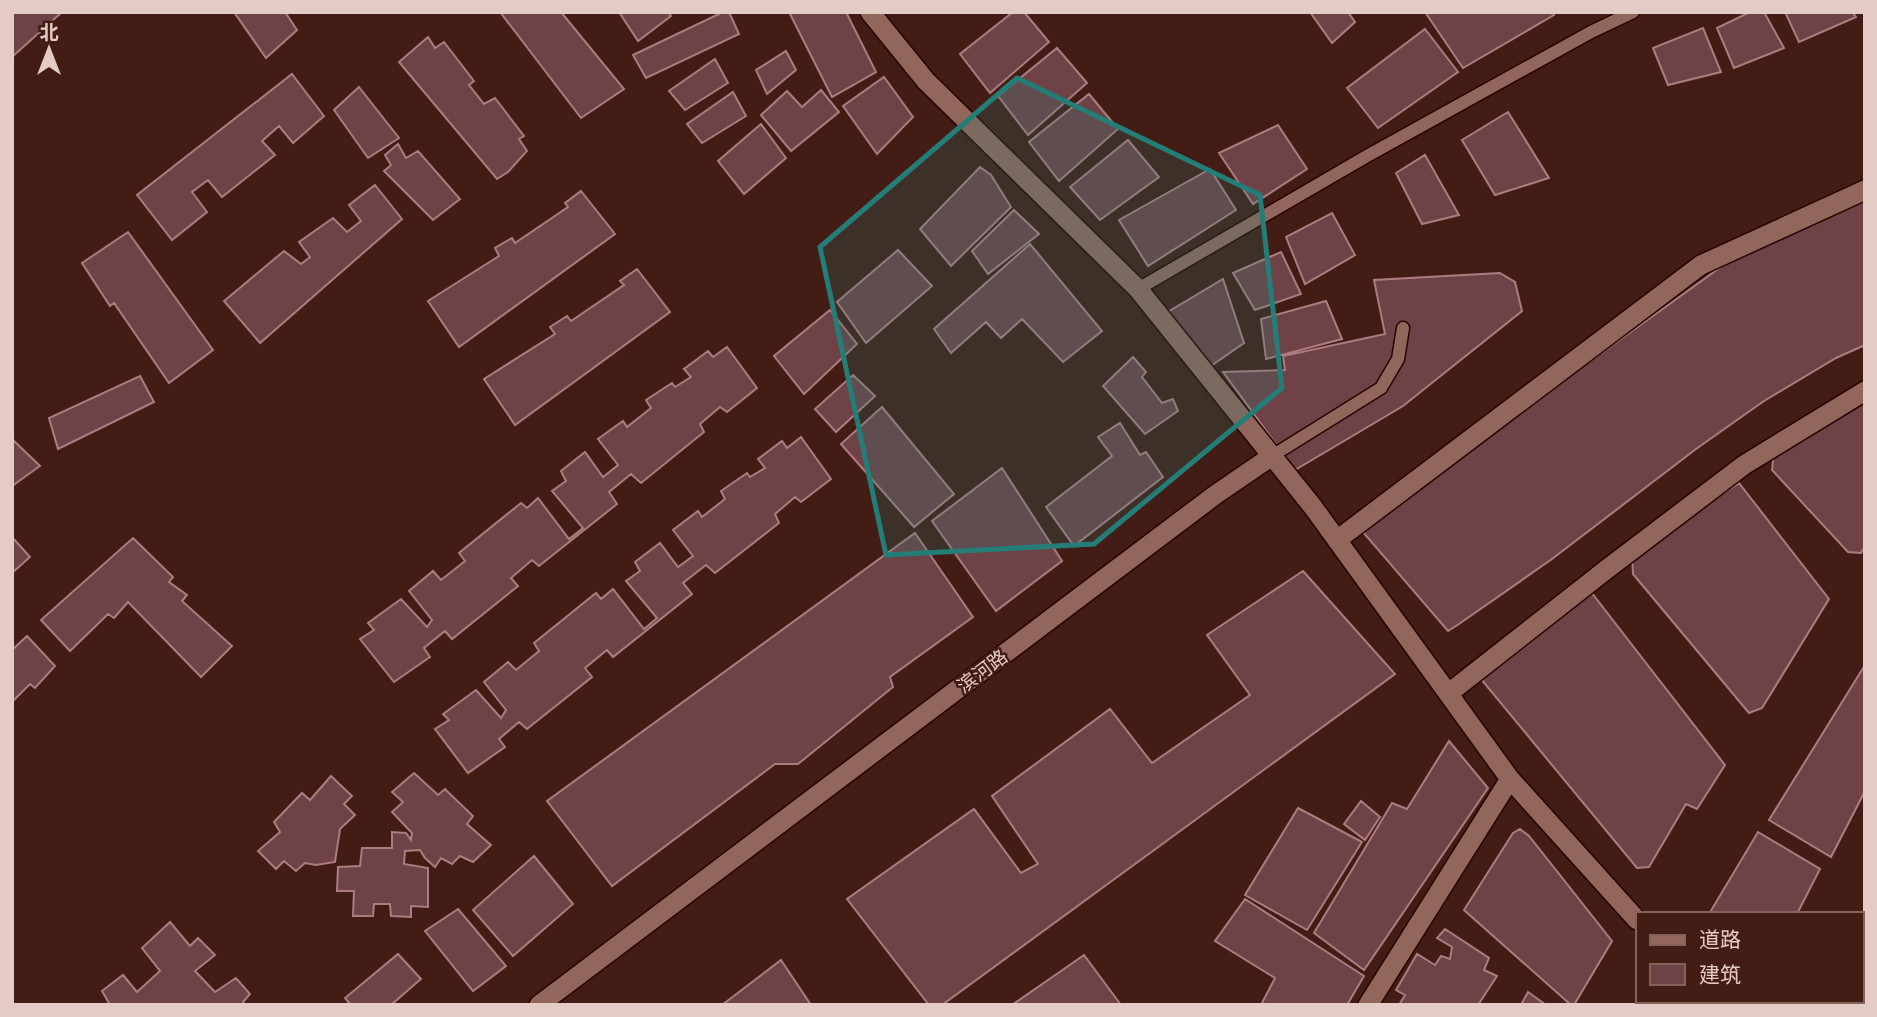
<svg xmlns="http://www.w3.org/2000/svg" width="1877" height="1017" font-family="Ubuntu,'Noto Sans SC',sans-serif">
<style>
.building{fill:#6e4247;stroke:#ad7c80;stroke-width:2}
.lines{fill:none;stroke-linecap:round;stroke-linejoin:round}
.service-casing{stroke:#280501;stroke-width:15}
.minor-casing{stroke:#280501;stroke-width:22}
.tertiary-casing{stroke:#280501;stroke-width:22}
.service{stroke:#92665b;stroke-width:12}
.minor{stroke:#92665b;stroke-width:19}
.tertiary{stroke:#92665b;stroke-width:19}
.marked{fill:#247e77;fill-opacity:0.2;stroke:#247e77;stroke-width:5;stroke-linejoin:round}
.labels{text-anchor:middle;stroke-width:5;stroke-linejoin:round;paint-order:stroke}
.street-label{font-size:19px;fill:#e5cbc5;stroke:#431d15}
</style>
<rect width="100%" height="100%" fill="#431d15"/>
<path class="building" d="M12,12H62L12,57Z
M234,12H285L297,30L266,58Z
M500,12H561L624,89L581,118Z
M619,12H668L671,16L638,41Z
M723,12H729L739,34L646,78L633,55Z
M789,12H846L876,72L832,97Z
M1013,12H1024L1049,42L990,93L960,54Z
M1310,12H1348L1355,22L1332,43Z
M1425,12H1552L1554,15L1463,68Z
M1750,12H1764L1784,48L1734,68L1717,28Z
M1785,12H1852L1856,17L1799,42Z
M1703,28L1721,72L1668,85L1653,48Z
M1425,29L1458,72L1378,128L1347,88Z
M428,37L435,48L444,42L474,81L469,85L484,104L495,98L524,136L519,139L527,151L508,172L497,179L399,62Z
M1057,48L1087,83L1028,135L998,96Z
M786,51L796,70L767,94L756,70Z
M715,59L728,83L685,110L669,91Z
M292,74L324,116L293,143L279,126L262,141L275,155L222,197L208,180L192,192L207,212L172,240L137,195Z
M884,77L913,117L877,154L843,106Z
M359,87L399,138L368,158L334,110Z
M821,90L839,112L791,151L761,115L787,91L802,107Z
M733,92L746,116L702,143L687,124Z
M1089,94L1118,129L1059,181L1029,142Z
M1508,112L1549,178L1495,195L1462,140Z
M761,124L786,158L744,194L718,161Z
M1278,125L1307,169L1253,204L1219,153Z
M1128,140L1159,177L1100,220L1070,187Z
M398,144L406,158L418,151L460,199L433,220L384,171L391,165L385,155Z
M1425,155L1459,215L1422,224L1396,173Z
M980,167L991,175L1011,207L951,266L920,229Z
M1210,169L1236,210L1148,266L1119,220Z
M375,185L402,219L260,343L224,301L284,251L301,264L310,257L299,242L333,218L347,232L361,221L349,205Z
M581,191L615,234L459,347L428,301L499,256L495,248L512,238L515,243L568,207L565,203Z
M1865,197V345L1836,358L1764,401L1696,449L1552,559L1459,624L1448,631L1362,531L1475,444L1743,251Z
M1014,210L1039,234L988,274L972,251Z
M1332,213L1355,255L1305,284L1286,237Z
M128,232L213,350L169,383L114,303L110,306L82,263Z
M1030,244L1102,331L1063,362L1022,319L1001,338L986,322L951,353L934,329Z
M898,250L932,286L866,343L837,302Z
M1281,252L1301,294L1255,310L1233,273Z
M637,269L670,312L515,425L484,379L555,334L550,327L567,316L571,321L624,285L620,281Z
M1500,273L1515,282L1522,311L1403,406L1295,470L1223,372L1285,370L1283,356L1385,334L1374,280Z
M1223,279L1244,343L1208,368L1166,313Z
M1326,301L1342,339L1266,359L1261,319Z
M830,310L857,344L804,394L774,356Z
M727,347L757,388L727,412L720,407L700,424L704,432L641,483L631,474L609,492L617,504L539,566L532,560L511,578L518,586L452,639L445,631L424,648L430,657L394,682L360,639L374,630L368,623L401,599L427,627L432,620L409,591L433,571L441,580L465,561L459,553L521,503L527,508L538,498L569,539L583,528L552,491L566,481L561,471L585,452L603,477L618,465L598,439L623,421L627,427L651,408L646,400L672,383L675,387L691,377L684,369L708,351L713,357Z
M1133,357L1146,372L1142,377L1162,403L1173,399L1178,411L1145,434L1103,386Z
M853,375L875,396L836,432L815,409Z
M140,376L154,402L58,449L49,418Z
M1865,402V546L1861,553L1848,552L1772,470L1774,451Z
M882,407L954,494L914,527L841,444Z
M1120,423L1140,455L1146,452L1163,477L1074,546L1046,507L1112,456L1098,437Z
M801,437L831,479L801,502L795,497L775,514L779,523L715,573L706,565L683,583L692,594L613,657L607,650L585,668L592,677L527,729L519,722L499,739L505,747L468,773L435,729L449,720L443,714L476,690L501,718L506,710L484,682L508,662L516,670L539,651L534,643L596,593L601,599L613,589L644,629L657,618L626,581L640,571L635,562L660,543L678,567L693,556L673,530L698,511L702,517L725,499L721,491L747,473L750,477L765,468L758,459L782,441L787,448Z
M12,439L40,466L12,486Z
M1002,468L1062,561L996,611L932,521Z
M1739,483L1829,599L1762,708L1749,713L1633,574L1632,555L1643,545Z
M915,533L973,617L890,677L893,687L798,764H775L612,886L547,801Z
M12,537L30,557L12,573Z
M133,538L173,577L169,582L187,595L182,601L232,646L201,677L128,602L114,618L108,614L70,651L41,620Z
M1303,571L1395,674L942,1005H929L847,899L974,809L1021,873L1038,864L992,796L1110,709L1152,763L1250,695L1207,635Z
M1588,588L1725,765L1697,809L1686,804L1649,867L1637,868L1481,679Z
M27,636L55,666L35,688L30,684L12,702V650Z
M1865,665V791L1831,857L1769,820Z
M1449,741L1488,788L1364,970L1314,933L1392,803L1407,809Z
M414,773L438,795L445,789L473,816L467,824L491,845L473,862L460,856L452,864L441,858L435,867L425,858L420,850L405,851L404,864L428,868V907L411,906V917L391,916L390,904H374L373,916H353L354,891H337L338,867L360,866L362,848H392V832L406,833L411,840L412,833L392,812L403,802L392,792Z
M331,776L352,796L344,804L355,815L340,829L335,862L316,865L305,863L296,871L284,861L276,869L258,851L280,832L274,822L302,793L310,800Z
M1361,801L1380,817L1365,840L1344,824Z
M1298,808L1362,842L1307,930L1245,895Z
M1520,829L1529,836L1612,941L1574,1005H1571L1464,910L1513,833Z
M1758,832L1820,869L1797,914H1709Z
M534,856L573,904L513,956L473,910Z
M1245,899L1364,976L1347,1005H1261L1275,978L1215,941Z
M458,909L506,966L473,991L425,931Z
M170,922L190,946L198,938L215,955L195,971L215,992L236,978L250,994L243,1002L245,1005H110L102,991L123,975L137,992L160,971L142,948Z
M1445,929L1489,958L1484,970L1497,976L1478,1005H1399L1405,995L1396,990L1417,954L1435,965L1441,956L1450,959L1452,947L1437,938Z
M398,954L421,979L391,1005H351L345,998Z
M1084,955L1121,1005H1012Z
M781,960L811,1005H722Z
M1528,992L1546,1005H1521Z"/>
<g class="lines">
<g class="service-casing">
<path id="service" d="M1138,289L1367,156L1591,32L1633,12
M1272,456L1381,388L1398,359L1403,328"/>
</g>
<g class="minor-casing">
<path id="minor" d="M1337,540L1701,265L1865,190
M1449,693L1607,569L1744,465L1865,391
M1368,1005L1510,779"/>
</g>
<g class="tertiary-casing">
<path id="tertiary" d="M870,12L926,81L1138,289L1313,507L1510,779L1637,920
M1744,1001L1751,1005
M539,1005L1215,495L1272,456"/>
</g>
<use href="#service" class="service"/>
<use href="#minor" class="minor"/>
<use href="#tertiary" class="tertiary"/>
</g>
<path class="marked" d="M1017,78L1260,195L1282,388L1094,544L886,555L820,247Z"/>
<g class="labels">
<g class="street-label">
<text transform="translate(982 671) rotate(-37)" y="7">滨河路</text>
</g>
</g>
<rect width="1877" height="1017" fill="none" stroke="#e5cbc5" stroke-width="28"/>
<rect x="1636" y="912" width="228" height="91" fill="#431d15" stroke="#84635b" stroke-width="2"/>
<rect x="1650" y="935" width="35" height="10" fill="#92665b" stroke="#84635b" stroke-width="2"/>
<text x="1699" y="947" font-size="21" fill="#e5cbc5">道路</text>
<rect x="1650" y="964" width="35" height="21" fill="#6e4247" stroke="#84635b" stroke-width="2"/>
<text x="1699" y="982" font-size="21" fill="#e5cbc5">建筑</text>
<g transform="translate(49 49)" stroke="#431d15" stroke-width="5" paint-order="stroke">
<path d="M0-5L12 26L0 18L-12 26Z" fill="#e5cbc5"/>
<text y="-10" font-size="19" font-weight="bold" text-anchor="middle" fill="#e5cbc5">北</text>
</g>
</svg>
